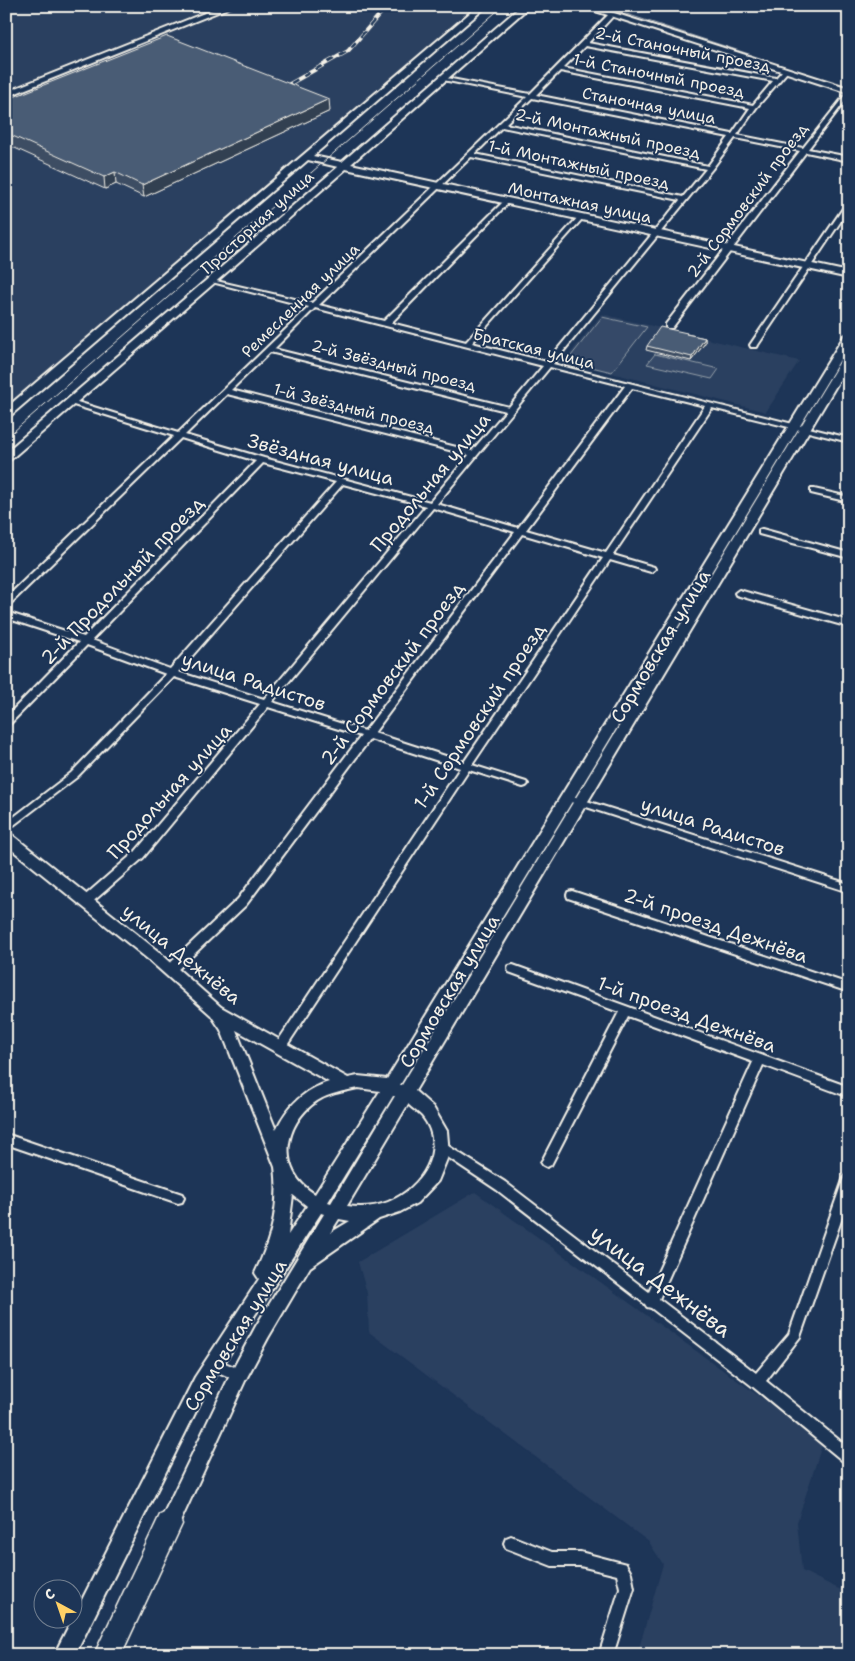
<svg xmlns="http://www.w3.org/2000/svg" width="855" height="1661" viewBox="0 0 855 1661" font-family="'Shantell Sans',sans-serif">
<rect width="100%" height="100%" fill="#1d3557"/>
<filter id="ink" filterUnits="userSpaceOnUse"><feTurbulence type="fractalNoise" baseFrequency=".02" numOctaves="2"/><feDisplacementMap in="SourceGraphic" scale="10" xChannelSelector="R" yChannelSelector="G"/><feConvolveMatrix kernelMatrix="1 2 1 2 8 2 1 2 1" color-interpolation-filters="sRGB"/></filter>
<g filter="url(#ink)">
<g fill="#2a4060">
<polygon points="6,6 219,6 6,91"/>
<polygon points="236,6 476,6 6,407 6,99"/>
<polygon points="602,314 799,361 766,412 564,361"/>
<polygon points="475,1192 823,1442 797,1522 802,1571 849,1594 849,1655 637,1655 663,1564 649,1542 369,1332 367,1293 358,1262"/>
</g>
<g fill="#354a67" stroke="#949ea8">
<polygon points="591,6 602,6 752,55 749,56"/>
<polygon points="602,317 647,327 612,372 567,361"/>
<polygon points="655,354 719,369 712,379 647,364"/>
</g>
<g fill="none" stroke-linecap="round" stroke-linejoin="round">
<g stroke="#f4f1e8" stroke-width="4">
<g id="street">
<path d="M609 14 614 15 588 43 776 78 783 70H787V72L756 108 737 135 803 148 849 90V96L808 149 849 157V161L806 152 672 328H666V324L800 151 735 138 712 169 553 364 849 438V442L712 408 613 555 654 567 655 569 651 572 610 560 472 765 526 782 528 784 526 786 523 787 469 770 284 1050 280 1051 276 1050 274 1047 460 768 370 739 246 905 174 973H166L165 970 166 967 238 899 361 736 268 707 143 858 89 905H81L80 902 81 899 135 852 260 704 174 677 77 777 6 831V823L71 773 166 674 87 645 9 725 6 726V717L79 642 6 618V612L84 637 256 461 181 438 9 605 6 606V598L174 436 67 403 68 401H74L178 433 309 307 212 282V280L312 303 527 97 443 80 441 79V77L530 94ZM585 46 773 81 753 105 563 68ZM560 71 750 108 732 134 536 95ZM532 98 729 137 708 166 505 124ZM502 127 706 169 683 197 475 154ZM471 157 680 200 547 362 472 343 583 218V216H579L466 342 391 323 509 202V200H505L384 321 319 305ZM315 308 543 366 509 407 274 349ZM270 352 506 411 472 451 231 390ZM550 367 625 386 518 528 437 504ZM632 388 705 406 606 553 526 530ZM227 394 469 455 430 502 264 458 185 435ZM263 463 336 482 170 669 92 640ZM343 484 426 506 264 699 178 672ZM433 508 515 532 365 731 272 702ZM522 534 603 558 464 762 374 733Z"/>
<polygon points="849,202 849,209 758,345 757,347 751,347 750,345 846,204"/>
<polygon points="811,489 814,489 849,497 849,502 811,493"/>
<polygon points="762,529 849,553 849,558 759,534 759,530"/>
<polygon points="739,590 849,621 849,627 736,595 735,593"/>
<polygon points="574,797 849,884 849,892 571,802 569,800"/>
<polygon points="572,891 849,984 849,992 568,898 567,895 568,892"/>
<polygon points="513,965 849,1087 849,1097 763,1065 659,1299 756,1373 789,1334 843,1180 845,1176 849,1175 849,1198 800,1337 766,1381 849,1448 849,1463 844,1462 752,1386 651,1308 647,1307 645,1304 497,1190 437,1150 435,1147 437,1144 441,1142 445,1144 505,1182 649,1292 753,1062 628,1016 551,1165 547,1167 543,1165 541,1162 543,1159 619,1012 509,972 508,969 509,966"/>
<polygon points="6,1134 182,1194 184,1198 182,1202 178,1203 6,1144"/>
<polygon points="213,1358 244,1371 245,1375 244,1379 239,1381 208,1368 207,1364 208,1360"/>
<polygon points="511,1536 552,1552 580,1552 626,1564 631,1573 634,1588 613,1655 599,1655 620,1588 617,1575 580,1566 552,1566 506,1548 504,1543 506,1538"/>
</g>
</g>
<g stroke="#f4f1e8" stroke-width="4">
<g id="secondary">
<polygon points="222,6 233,6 6,97 6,92"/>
<polygon points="478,6 487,6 313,156 342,162 521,6 530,6 351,164 849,272 849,278 346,169 10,460 6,461 6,452 338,167 308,160 10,416 6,417 6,408"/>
<polygon points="580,6 592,6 849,88 849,93"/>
<path d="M849 333V345L400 1085H402L844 355 849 352V364L415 1091 433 1107 447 1131 449 1154 438 1181 417 1203 400 1212 379 1219 310 1267 268 1338 245 1381 176 1531 169 1533 162 1531 160 1524 162 1517 233 1369 256 1326 324 1214 321 1213 207 1389 75 1655H54L195 1377 259 1279 255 1273C272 1238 280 1205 275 1167L221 1030 211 1015 149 960 6 845V832L11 834 159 952 221 1007 348 1078 358 1076 387 1079 844 336ZM236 1030 329 1082C304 1090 287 1106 276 1130ZM358 1088 380 1091 315 1194C276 1171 283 1124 317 1101 330 1093 344 1091 358 1088ZM393 1096H395L331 1203 328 1202ZM408 1104C412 1108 418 1112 422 1116 448 1148 422 1189 388 1202 375 1207 361 1208 347 1206ZM293 1195 307 1206 288 1235ZM339 1219 350 1221 330 1233Z"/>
</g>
</g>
<g stroke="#f4f1e8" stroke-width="3">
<polygon id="highway" points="169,1511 178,1515 182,1524 121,1655 94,1655 160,1515"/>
</g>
<use href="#street" fill="#1d3557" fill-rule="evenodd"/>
<use href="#secondary" fill="#1d3557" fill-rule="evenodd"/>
<use href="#highway" fill="#1d3557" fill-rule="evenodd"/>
<polyline stroke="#f4f1e8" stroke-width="1" points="6,438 503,6"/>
<g stroke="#f4f1e8" stroke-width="4">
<polyline id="rail" points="279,90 348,51 387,6"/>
</g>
<use href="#rail" stroke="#1d3557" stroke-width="2.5" stroke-dasharray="7" stroke-linecap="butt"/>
</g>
<g fill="#3e4e64" stroke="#f4f1e8">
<polygon points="6,100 330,111 144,197 116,184 105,189 6,144"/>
<polygon points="687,334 705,338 705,343 691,361 646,350 647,346"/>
</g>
<g fill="#324051" stroke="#f4f1e8">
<polygon points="329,99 330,111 144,197 142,185"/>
<polygon points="115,172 116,184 105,189 104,177"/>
<polygon points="705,338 705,343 691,361 692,357"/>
</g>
<g fill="#485b74" stroke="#f4f1e8">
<polygon points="167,36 329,99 142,185 115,172 104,177 6,133 6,100"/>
<polygon points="660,327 687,333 686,334 705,338 692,357 647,346"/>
</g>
</g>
<g text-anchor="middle" stroke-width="4" stroke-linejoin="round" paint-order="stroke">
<g font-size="16" fill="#f4f1e8" stroke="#1d3557">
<text transform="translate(683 49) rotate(11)" y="6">2-й Станочный проезд</text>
<text transform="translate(659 75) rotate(11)" y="6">1-й Станочный проезд</text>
<text transform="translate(649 105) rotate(11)" y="6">Станочная улица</text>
<text transform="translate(608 133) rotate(12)" y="6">2-й Монтажный проезд</text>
<text transform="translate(579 164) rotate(12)" y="6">1-й Монтажный проезд</text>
<text transform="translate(747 200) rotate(-53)" y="6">2-й Сормовский проезд</text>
<text transform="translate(580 202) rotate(12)" y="6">Монтажная улица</text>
<text transform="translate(257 222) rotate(-42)" y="6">Просторная улица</text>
<text transform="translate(300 300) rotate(-44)" y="6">Ремесленная улица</text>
<text transform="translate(534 348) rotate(14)" y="6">Братская улица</text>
<text transform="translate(394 365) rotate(14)" y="6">2-й Звёздный проезд</text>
<text transform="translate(354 408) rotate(14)" y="6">1-й Звёздный проезд</text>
</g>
<g font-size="19" fill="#f4f1e8" stroke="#1d3557">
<text transform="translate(321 459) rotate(15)" y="7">Звёздная улица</text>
<text transform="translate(430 482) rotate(-50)" y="7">Продольная улица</text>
<text transform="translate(122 580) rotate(-46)" y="7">2-й Продольный проезд</text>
<text transform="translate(660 646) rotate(-59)" y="7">Сормовская улица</text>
<text transform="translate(392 673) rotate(-53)" y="7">2-й Сормовский проезд</text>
<text transform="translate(254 681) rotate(18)" y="7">улица Радистов</text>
<text transform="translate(479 716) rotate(-56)" y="7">1-й Сормовский проезд</text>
<text transform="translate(169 791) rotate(-48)" y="7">Продольная улица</text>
<text transform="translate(713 826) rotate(18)" y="7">улица Радистов</text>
<text transform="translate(716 925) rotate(19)" y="7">2-й проезд Дежнёва</text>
<text transform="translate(182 954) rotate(39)" y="7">улица Дежнёва</text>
<text transform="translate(449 991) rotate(-59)" y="7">Сормовская улица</text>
<text transform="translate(687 1014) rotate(20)" y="7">1-й проезд Дежнёва</text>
<text transform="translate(235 1335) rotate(-58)" y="7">Сормовская улица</text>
</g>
<g font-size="22" fill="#f4f1e8" stroke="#1d3557">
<text transform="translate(661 1281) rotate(37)" y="8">улица Дежнёва</text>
</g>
</g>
<rect width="855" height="1661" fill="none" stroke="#1d3557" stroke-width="25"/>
<rect x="12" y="12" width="830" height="1636" fill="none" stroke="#f4f1e8" stroke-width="2" filter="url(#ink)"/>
<g transform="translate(58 1604) rotate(320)"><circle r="24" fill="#1d3557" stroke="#738091"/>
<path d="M0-4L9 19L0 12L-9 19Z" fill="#ffd166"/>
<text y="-8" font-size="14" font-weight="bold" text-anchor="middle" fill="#f4f1e8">С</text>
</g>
</svg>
